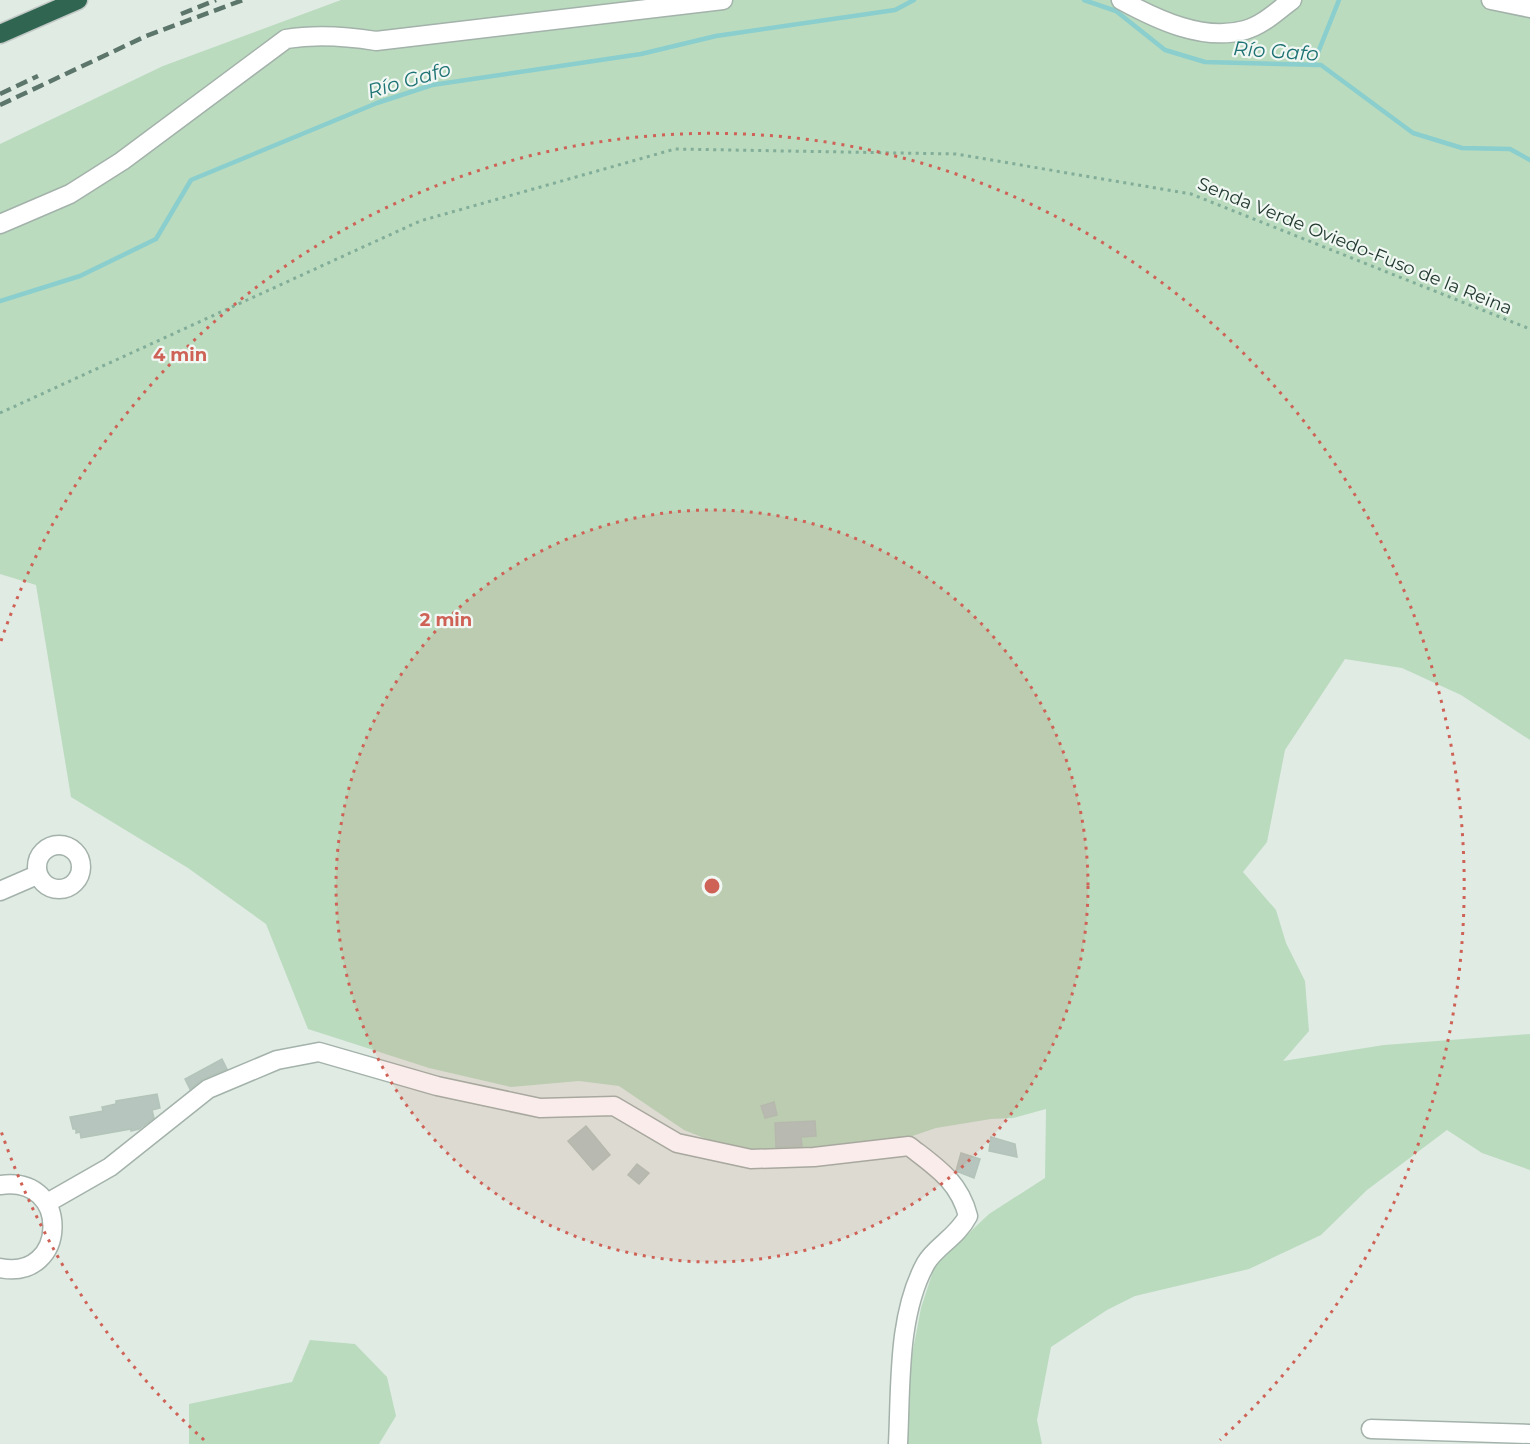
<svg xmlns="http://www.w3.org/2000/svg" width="1530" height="1444" viewBox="0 0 1530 1444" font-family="Montserrat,sans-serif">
<rect width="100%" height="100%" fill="#e0ebe4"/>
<g fill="#badbbe">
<polygon points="341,0 1530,0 1530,740 1461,695 1402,668 1345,659 1285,750 1267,842 1243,872 1276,910 1286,943 1305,981 1309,1031 1283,1061 1384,1045 1530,1034 1530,1170 1482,1153 1447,1130 1367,1190 1321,1235 1249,1269 1135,1296 1107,1310 1051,1347 1037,1420 1042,1444 905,1444 912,1355 921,1308 935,1265 989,1214 1045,1178 1046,1109 1013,1118 991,1119 936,1128 892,1143 812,1155 729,1148 684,1130 619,1086 579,1081 511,1087 429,1068 308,1029 266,924 188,868 71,797 36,585 0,574 0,144 163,66"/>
<polygon points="310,1340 355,1344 387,1377 396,1416 379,1444 189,1444 189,1404 292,1382"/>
</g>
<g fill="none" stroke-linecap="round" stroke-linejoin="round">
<g stroke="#8acece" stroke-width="4.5">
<polyline points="1084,0 1116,11 1165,50 1205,62 1321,65 1413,133 1462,148 1510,149 1530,160"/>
<polyline points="1313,65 1339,0"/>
<polyline points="0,301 80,276 156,239 191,180 377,103 432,85 641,54 716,36 895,10 914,0"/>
</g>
</g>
<g fill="#b6c5bd" stroke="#b3c4ba" stroke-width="1.5">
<polygon points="222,1059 227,1069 203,1079 190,1089 185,1079"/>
<polygon points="157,1094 160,1108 152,1110 154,1118 139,1129 131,1131 131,1129 81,1138 80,1132 76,1133 76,1129 73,1129 70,1117 103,1111 102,1107 116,1104 116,1101"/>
<polygon points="774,1102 777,1115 765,1118 761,1106"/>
<polygon points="815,1121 816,1136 801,1137 802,1146 776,1147 775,1123"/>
<polygon points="586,1126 610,1155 593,1170 568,1141"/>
<polygon points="991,1137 1015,1144 1017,1157 989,1151"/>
<polygon points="961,1153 980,1159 974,1178 956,1171"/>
<polygon points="637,1164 649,1173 639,1184 628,1175"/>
</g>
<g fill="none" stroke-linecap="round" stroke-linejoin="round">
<g stroke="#a3b2aa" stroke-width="21">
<g id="street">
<path d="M1121 0C1156 19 1203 42 1245 30 1263 25 1277 11 1292 0"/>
<polyline points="1491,0 1530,8"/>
<path d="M0 224 70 194 122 161 286 39C317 34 345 36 376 41L723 0"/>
<circle cx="59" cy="867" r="22"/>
<polyline points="0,891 37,875"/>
<path d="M0 1185C72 1174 68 1282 0 1268"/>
<path d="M47 1203 110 1167 208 1089 277 1060 319 1052 437 1086 540 1108 614 1106 677 1143 751 1159 814 1157 909 1146C936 1167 959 1181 968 1216 957 1237 935 1247 926 1263 897 1315 901 1386 898 1444"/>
<polyline points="1371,1429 1530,1434"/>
</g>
</g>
<g stroke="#c1c8c5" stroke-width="21">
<polyline id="highway" points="0,34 78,0"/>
</g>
<polyline stroke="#82ad99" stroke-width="3" stroke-dasharray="3 4.5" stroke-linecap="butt" points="0,413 420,221 675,149 956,154 1191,194 1530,329"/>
<use href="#street" stroke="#fff" stroke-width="18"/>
<use href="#highway" stroke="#2f6551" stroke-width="18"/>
<g stroke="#5c766b" stroke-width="4.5" stroke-dasharray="12 6" stroke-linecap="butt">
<polyline points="181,14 216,0"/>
<polyline points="0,94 38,76"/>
<polyline points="0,105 146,36 243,0"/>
</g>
</g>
<circle cx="712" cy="886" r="376" fill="#cf6256" fill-opacity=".12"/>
<g fill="none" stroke="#cf6256" stroke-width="3" stroke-dasharray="3 6">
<circle cx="712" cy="886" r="376"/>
<path d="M204 1440A752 752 0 0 1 1 1131M1 641A752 752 0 1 1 1220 1440"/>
</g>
<g text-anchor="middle" stroke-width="4.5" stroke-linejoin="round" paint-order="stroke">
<g font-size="18" fill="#223a30" stroke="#f1f7f3">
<text transform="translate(1355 246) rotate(22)" y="6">Senda Verde Oviedo-Fuso de la Reina</text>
</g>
<g font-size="20" font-style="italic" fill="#1e7374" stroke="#f1f7f3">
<text transform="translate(1276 51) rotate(4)" y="7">Río Gafo</text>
<text transform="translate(409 80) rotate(-16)" y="7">Río Gafo</text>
</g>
</g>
<circle cx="712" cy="886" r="9" fill="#cf6256" stroke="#f1f7f3" stroke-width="3"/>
<g font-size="18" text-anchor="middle" font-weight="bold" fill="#cf6256" stroke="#f1f7f3" stroke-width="4.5" stroke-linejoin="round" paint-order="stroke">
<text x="180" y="361">4 min</text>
<text x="446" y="626">2 min</text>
</g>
</svg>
